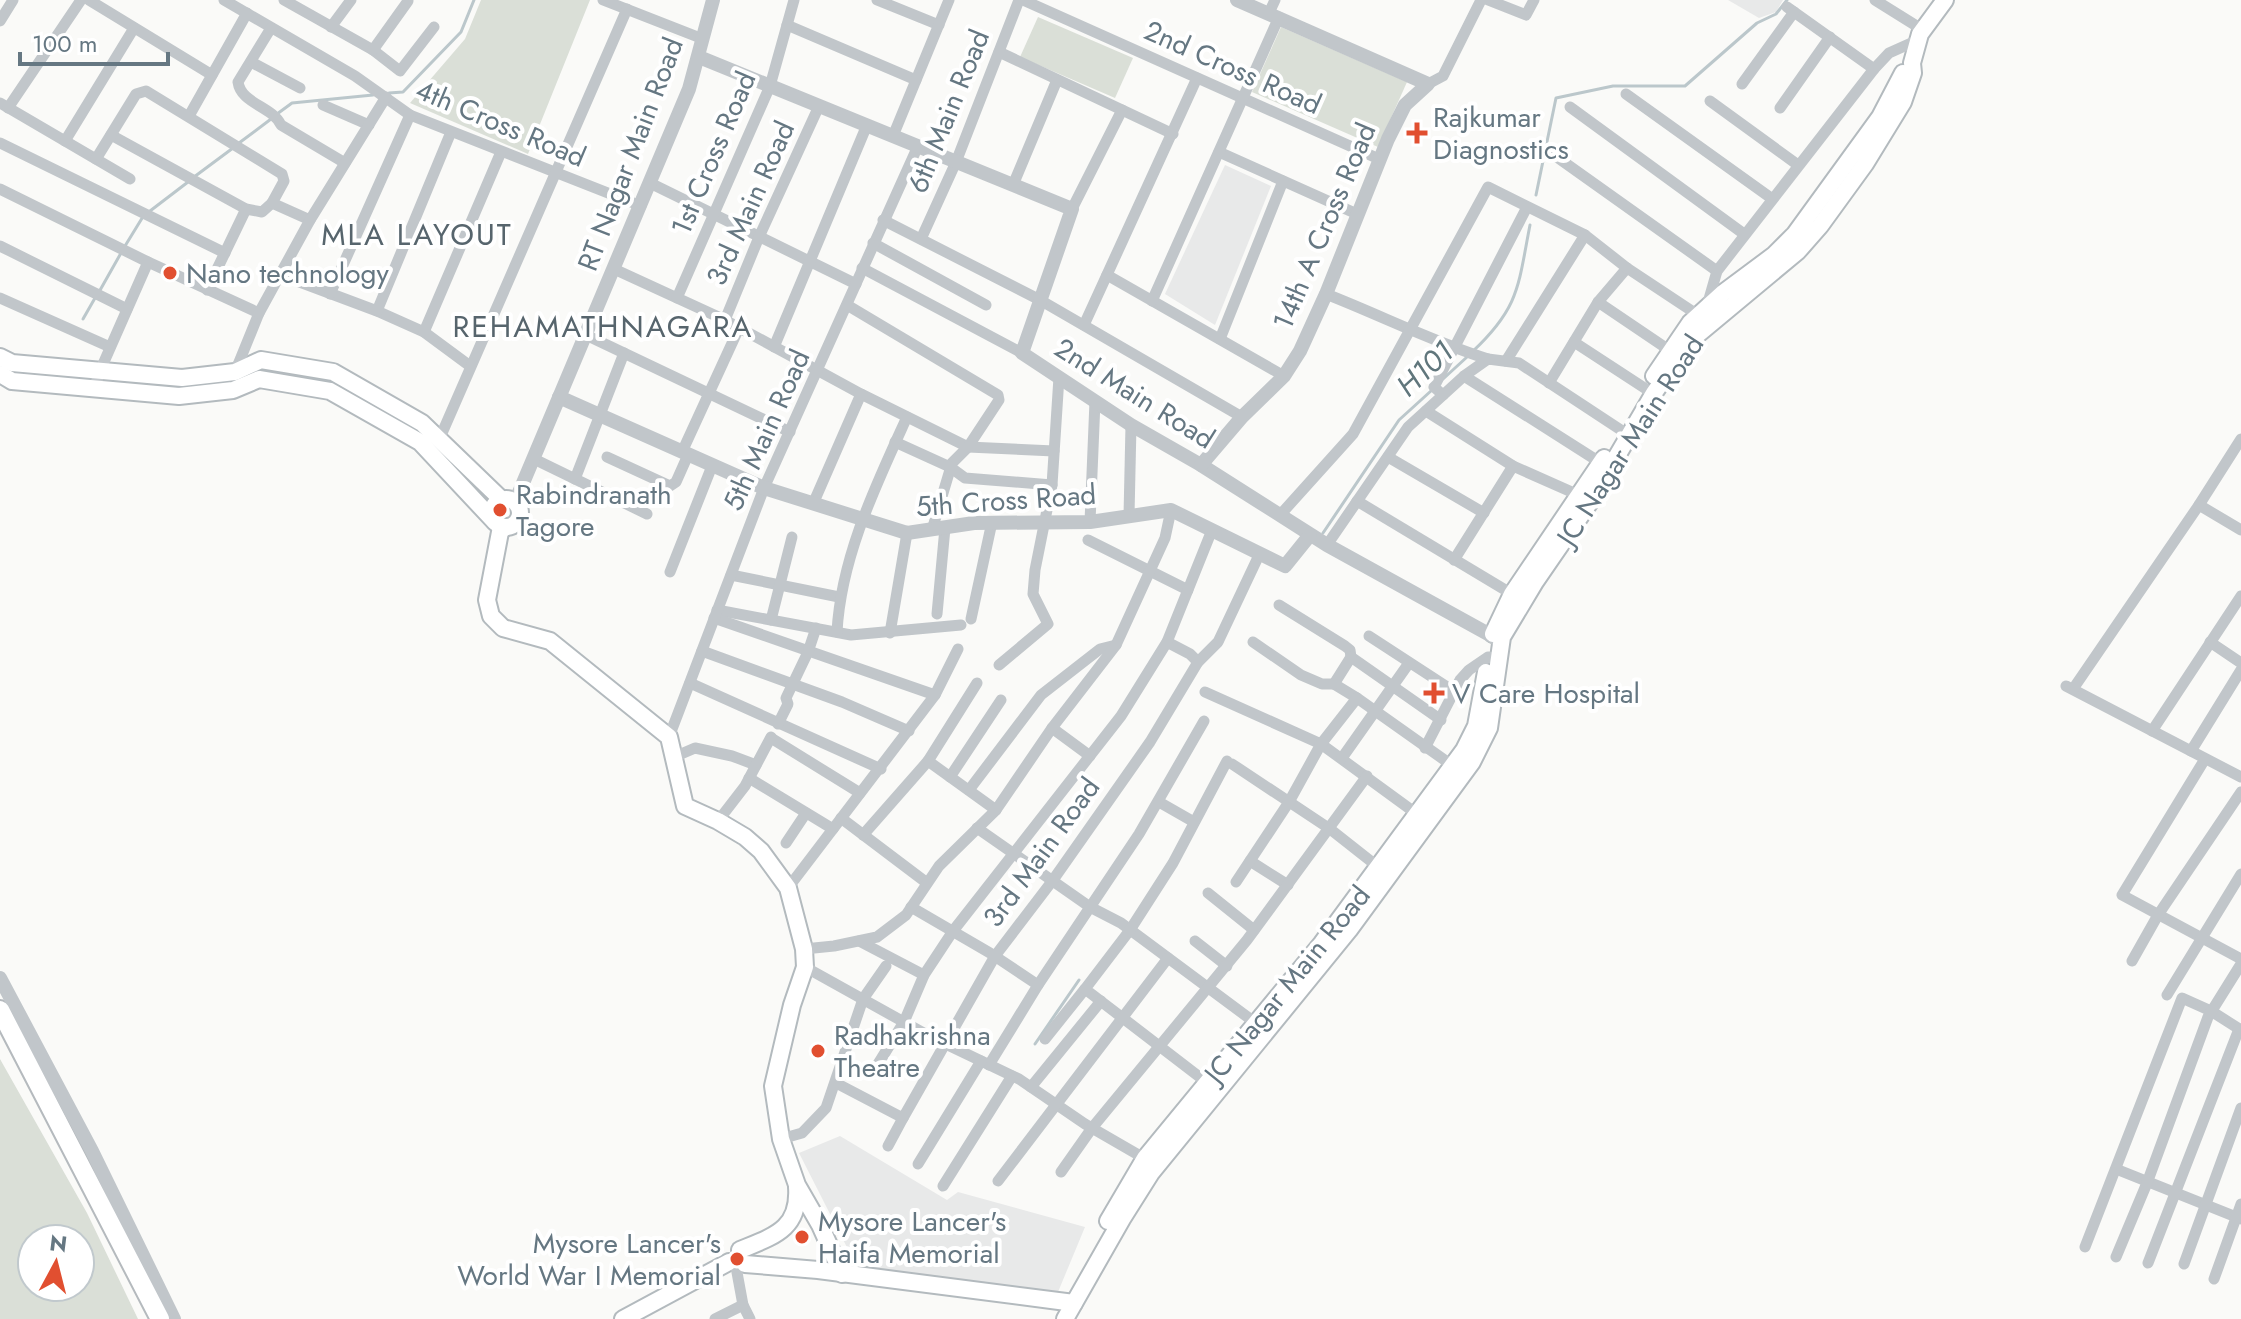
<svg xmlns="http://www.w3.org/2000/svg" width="2241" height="1319" viewBox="0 0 2241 1319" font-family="Jost,sans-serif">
<rect width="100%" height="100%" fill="#fafaf8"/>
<g fill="#e8e9e9">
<polygon points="1728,0 1783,0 1776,12 1759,18"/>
<polygon points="1225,165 1271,186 1215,325 1165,294"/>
<polygon points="840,1136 947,1200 958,1192 1085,1227 1058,1292 857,1267 799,1153"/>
</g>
<g fill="#dadfd7" fill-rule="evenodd">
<polygon points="481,0 590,0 528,154 410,103 465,39"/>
<polygon points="1038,17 1133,58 1115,98 1020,57"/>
<polygon points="1281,27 1407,82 1378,147 1252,92"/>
<path d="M0 1059 87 1213 138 1319H0ZM32 1239H80V1287H32Z"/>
</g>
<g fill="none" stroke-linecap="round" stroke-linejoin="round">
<g stroke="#bbc7cb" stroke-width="3">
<polyline points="389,93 403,92 461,32 474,0"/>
<polyline points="277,114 292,103 373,95"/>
<polyline points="239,143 271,119"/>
<polyline points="194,177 233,148"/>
<polyline points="1536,195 1556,98 1613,86 1685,86 1757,23 1776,14 1787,0"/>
<polyline points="150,211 188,182"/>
<polyline points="125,246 144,215"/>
<polyline points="99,292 121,253"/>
<polyline points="83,319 95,298"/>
<path d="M1472 352C1520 307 1518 286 1530 225"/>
<polyline points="1443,379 1467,357"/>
<polyline points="1323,533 1399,420 1432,390"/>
<polyline points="1035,1044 1079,980"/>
</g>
<g stroke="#b3babe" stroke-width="20">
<g id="secondary">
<polyline points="0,357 12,363 182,378 235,372 261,360 333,372 422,423 502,500"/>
<polyline points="0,374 12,381 179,396 233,390 259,379 330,391 420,442 495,522"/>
<polyline points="1654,376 1690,323 1723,293 1774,255 1795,234 1880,117 1903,73"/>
<circle cx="506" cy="513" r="14"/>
<polyline points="505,527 500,532 487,600 491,616 503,628 550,641 669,737 685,806 718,821 745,837 761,851 788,888 804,949 805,967 792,1005 773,1086 781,1139 797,1185 820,1225 842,1274"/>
<polyline points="1493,634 1512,594 1604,458"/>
<polyline points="1108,1221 1145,1158 1322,943 1464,750 1476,726 1486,672"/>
<path d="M740 1250C774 1236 800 1229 797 1187"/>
<polyline points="745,1264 818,1270 1074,1303"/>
<polyline points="623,1319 729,1262"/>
<polyline points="1065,1319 1122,1219 1151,1173 1349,930 1472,762 1489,728 1502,637 1535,582 1590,502 1654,393 1691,340 1798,251 1820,226 1865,164 1903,102 1913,73 1912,63 1920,34 1945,0"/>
</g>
</g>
<g stroke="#b5babe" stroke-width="22">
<polyline id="primary" points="0,1010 160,1319"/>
</g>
<g stroke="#c1c6ca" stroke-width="11">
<polyline points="89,0 212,75"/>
<polyline points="224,0 355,76 410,115 641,206"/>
<polyline points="284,0 373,50 400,71 434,27"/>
<polyline points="603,0 703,39"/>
<polyline points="877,0 939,25"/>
<polyline points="1023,0 1379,159"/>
<polyline points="1488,0 1526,15 1534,0"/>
<polyline points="1875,0 1923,30"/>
<polyline points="1787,7 1874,69"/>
<polyline points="1269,13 1275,0"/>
<polyline points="0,21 13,0"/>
<polyline points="787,25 916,80"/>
<polyline points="331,27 351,0"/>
<path d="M271 28 238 82C241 104 272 106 281 125L345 163"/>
<polyline points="373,50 408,1"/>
<polyline points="999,52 1173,134"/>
<polyline points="251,62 300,88"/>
<polyline points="1428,84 1443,76 1481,0"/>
<polyline points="1742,84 1794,12"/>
<polyline points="1626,94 1771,198"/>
<polyline points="1710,101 1798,165"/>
<polyline points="0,103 130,179"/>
<polyline points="323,105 369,125"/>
<polyline points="1570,107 1744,234"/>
<polyline points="8,108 81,0"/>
<polyline points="1780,108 1830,37"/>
<polyline points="189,116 247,13"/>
<polyline points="111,135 246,209 262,212 272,203"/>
<polyline points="893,136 949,0"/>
<polyline points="65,141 134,28"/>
<polyline points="0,143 225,253"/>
<polyline points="1219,152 1357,214"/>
<polyline points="1554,155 1717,271"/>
<polyline points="96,159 136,94 146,91 282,174 284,181 272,203 310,220"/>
<polyline points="650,183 856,284"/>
<polyline points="1013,185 1057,80"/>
<polyline points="0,189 148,262 259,313 235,372"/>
<polyline points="1072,209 1122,110"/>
<polyline points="883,220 1040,300 1242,417"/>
<polyline points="921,239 956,162 1019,0"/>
<polyline points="873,243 986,305"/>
<polyline points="0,246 127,309"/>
<polyline points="862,268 1022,353"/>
<polyline points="614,269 725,320 861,394 968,447 1054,451"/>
<polyline points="281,275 377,311 424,332 470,366"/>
<polyline points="1107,275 1284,376"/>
<polyline points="207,290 246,209"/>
<polyline points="330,294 410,115"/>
<path d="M1326 294C1380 315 1433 342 1488 359"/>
<polyline points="0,298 110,347"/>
<polyline points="677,298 770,86 794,0"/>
<polyline points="1152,301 1279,17"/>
<polyline points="1598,302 1669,350"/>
<polyline points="847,305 998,395 999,400 968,447 952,463 932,530"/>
<polyline points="1707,306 1717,271 1874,69 1889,53 1918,40"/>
<polyline points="377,311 451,132"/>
<polyline points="259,313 310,220 386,97"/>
<polyline points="725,320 759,237 819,106"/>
<polyline points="1084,325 1197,78"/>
<polyline points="424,332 501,152"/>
<polyline points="586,335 790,432"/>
<polyline points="1220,339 1283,181"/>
<polyline points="1574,342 1646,389"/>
<polyline points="774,347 867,125"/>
<polyline points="1506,361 1585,235"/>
<polyline points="1464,376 1601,463"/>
<polyline points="1549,383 1598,302 1627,268"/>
<polyline points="94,389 100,371 148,262"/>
<polyline points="1443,395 1434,387 1527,207"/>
<polyline points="1426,411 1513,466 1583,497"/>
<polyline points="439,440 627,9"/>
<polyline points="895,442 950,467 965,478 1052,485 1059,377"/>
<polyline points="682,452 739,328"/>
<polyline points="607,457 670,486 676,482 688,455"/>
<polyline points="1388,457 1484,513"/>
<polyline points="534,459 647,514"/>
<polyline points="575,479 624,353"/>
<polyline points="1357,501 1512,594"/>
<polyline points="813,504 861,394"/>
<polyline points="2199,505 2241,439"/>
<polyline points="1281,514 1353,434 1488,187 1585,235 1627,268 1704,319"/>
<polyline points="1129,516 1131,425"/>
<polyline points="1090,522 1095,401"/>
<polyline points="1088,540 1188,590"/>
<polyline points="1327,545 1408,427 1464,376 1488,359 1519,363 1630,436"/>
<polyline points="1454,560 1513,466"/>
<polyline points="670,572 712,466"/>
<polyline points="731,575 839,597"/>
<polyline points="1279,605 1345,646 1350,650 1351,657 1441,720"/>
<polyline points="717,610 851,635 961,625"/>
<polyline points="937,614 945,528"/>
<polyline points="714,618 935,695"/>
<polyline points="971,619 992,522"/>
<polyline points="771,620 792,537"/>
<path d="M837 632C841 557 876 485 907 417"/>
<polyline points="890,633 907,533"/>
<polyline points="1369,636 1455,692"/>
<polyline points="1167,642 1190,654 1198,662"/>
<polyline points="1253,642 1301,675 1322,684 1334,684 1357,698 1453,766"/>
<polyline points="2210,642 2241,663"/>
<polyline points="702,651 842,702 909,731"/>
<polyline points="999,665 1048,624 1033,594 1035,570 1052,485"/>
<polyline points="690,683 881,769"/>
<polyline points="1334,684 1351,657"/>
<polyline points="2066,686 2241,777"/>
<polyline points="2073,689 2199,505 2241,530"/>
<polyline points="1205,692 1321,744 1421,817"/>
<polyline points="778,724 788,704 786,698 808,652 816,628"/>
<polyline points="1052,728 1090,756"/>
<polyline points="2152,731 2241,596"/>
<polyline points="669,737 764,488 918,146"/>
<polyline points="771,738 860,793"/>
<polyline points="1425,748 1460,680 1469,670 1488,657 1498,659"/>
<polyline points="2191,751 2241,670"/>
<polyline points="674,757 695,748 732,756 756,765"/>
<polyline points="1342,758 1409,663"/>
<polyline points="2205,759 2122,895 2241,959"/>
<polyline points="928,761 977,683"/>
<polyline points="1232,764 1330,829 1382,870"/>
<polyline points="950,777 1001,700"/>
<polyline points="749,778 833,829"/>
<polyline points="969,790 1041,695 1100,649 1116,645"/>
<polyline points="1159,802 1194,822"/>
<polyline points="841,818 927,883"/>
<polyline points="718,821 745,786 771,737"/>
<polyline points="977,828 1090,907 1121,923 1261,1027"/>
<polyline points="863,835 928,761 996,810"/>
<polyline points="786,843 806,813"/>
<polyline points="1250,861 1288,885"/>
<polyline points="1236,882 1289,802 1321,744 1357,698"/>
<polyline points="788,888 935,695 958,649"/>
<polyline points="1208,893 1254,930"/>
<polyline points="911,907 990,953 1038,985 989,1065"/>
<polyline points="859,941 924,975"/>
<polyline points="1195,941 1227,966"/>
<polyline points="804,949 834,946 877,937 906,915 939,866 996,810 1052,728 1116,645 1165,538 1171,510"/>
<polyline points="2132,961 2158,915 2241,792"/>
<polyline points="805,967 929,1036 1019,1079 1085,1124 1149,1161"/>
<polyline points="1038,985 1139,834 1204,721"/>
<polyline points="2167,995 2241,874"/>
<polyline points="1045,1039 1085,989"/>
<polyline points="878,1064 904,1022 924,975 953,931 1121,716 1167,642 1212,530"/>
<polyline points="836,1083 903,1118 995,956 1053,880 1150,742 1198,662 1218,642 1260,553"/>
<polyline points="1210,1085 1085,989 1130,930 1173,863 1227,761"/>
<polyline points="1031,1087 1101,1001"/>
<polyline points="781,1139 802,1133 826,1108 863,999 886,966"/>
<polyline points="888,1146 903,1118"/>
<polyline points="918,1164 981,1061"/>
<polyline points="2116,1169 2241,1219"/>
<polyline points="1061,1172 1092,1128 1247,940 1367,776"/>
<polyline points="998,1181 1168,958"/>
<polyline points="943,1186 1012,1076"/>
<polyline points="2085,1247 2182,998 2211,1011 2241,1030"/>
<polyline points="2116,1257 2147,1183 2208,1017 2241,964"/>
<polyline points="2148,1263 2239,1029"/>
<polyline points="2184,1264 2241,1108"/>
<polyline points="736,1267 743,1305 750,1319"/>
<polyline points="2214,1279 2241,1204"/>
<polyline points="715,1319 743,1305"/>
</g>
<g stroke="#c1c6ca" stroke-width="14">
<polyline points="699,57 1072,209 1022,353 1131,425 1201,465 1327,545 1501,641"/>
<polyline points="559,397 764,488 907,533 974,523 1090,522 1171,510 1285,566 1310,535"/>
<polyline points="1201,465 1242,417 1284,376 1300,351 1326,294 1388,139 1405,105 1428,84 1237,0"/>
<polyline points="515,502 689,89 713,0"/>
<polyline points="0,978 92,1151 174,1319"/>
</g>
<use href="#secondary" stroke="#fff" stroke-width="16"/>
<use href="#primary" stroke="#fff" stroke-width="18"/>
</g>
<g fill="#e14f30" stroke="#fff" stroke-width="3">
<path d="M1413 121h8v8h8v8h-8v8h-8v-8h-8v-8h8z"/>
<circle cx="170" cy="273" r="8"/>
<circle cx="500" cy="510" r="8"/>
<path d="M1430 681h8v8h8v8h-8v8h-8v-8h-8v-8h8z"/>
<circle cx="818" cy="1051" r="8"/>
<circle cx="802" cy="1237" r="8"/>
<circle cx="737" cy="1259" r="8"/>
</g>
<g text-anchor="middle" stroke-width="8" stroke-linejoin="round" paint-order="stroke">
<g font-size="28" fill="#657782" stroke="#fff">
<text transform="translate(1233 67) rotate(24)" y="10">2nd Cross Road</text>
<text transform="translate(948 111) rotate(-68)" y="10">6th Main Road</text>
<text transform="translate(501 123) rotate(23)" y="10">4th Cross Road</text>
<text transform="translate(713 153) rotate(-67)" y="10">1st Cross Road</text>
<text transform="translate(630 154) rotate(-69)" y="10">RT Nagar Main Road</text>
<text transform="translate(750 203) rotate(-66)" y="10">3rd Main Road</text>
<text transform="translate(1324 226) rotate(-67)" y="10">14th A Cross Road</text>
<text transform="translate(1135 393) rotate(32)" y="10">2nd Main Road</text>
<text transform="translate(766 430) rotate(-66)" y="10">5th Main Road</text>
<text transform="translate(1630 440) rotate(-57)" y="10">JC Nagar Main Road</text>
<text transform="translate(1006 500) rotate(-4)" y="10">5th Cross Road</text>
<text transform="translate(1041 852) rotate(-54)" y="10">3rd Main Road</text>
<text transform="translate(1287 984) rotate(-51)" y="10">JC Nagar Main Road</text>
</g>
<g font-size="28" fill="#657782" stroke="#fff" text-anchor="start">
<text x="1433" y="127">Rajkumar<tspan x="1433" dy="32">Diagnostics</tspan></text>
<text x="186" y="283">Nano technology</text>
<text x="516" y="504">Rabindranath<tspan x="516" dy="32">Tagore</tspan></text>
<text x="1452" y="703">V Care Hospital</text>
<text x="834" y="1045">Radhakrishna<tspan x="834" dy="32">Theatre</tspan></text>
<text x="818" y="1231">Mysore Lancer's<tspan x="818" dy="32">Haifa Memorial</tspan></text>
<text x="721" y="1253" text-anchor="end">Mysore Lancer's<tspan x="721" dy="32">World War I Memorial</tspan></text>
</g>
<g font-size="30" letter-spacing="2" fill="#57656d" stroke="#fff">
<text x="417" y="245">MLA LAYOUT</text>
<text x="603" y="337">REHAMATHNAGARA</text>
</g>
<g font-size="30" font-style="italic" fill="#60767c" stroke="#fff">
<text transform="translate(1425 369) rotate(-43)" y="10">H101</text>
</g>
</g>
<g transform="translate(56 1263) rotate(7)"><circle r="38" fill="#ffffff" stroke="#c1c9cd" stroke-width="2"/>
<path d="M0-6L14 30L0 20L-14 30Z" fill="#e14f30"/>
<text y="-12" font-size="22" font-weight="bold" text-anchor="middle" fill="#657782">N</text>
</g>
<path d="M20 52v12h148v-12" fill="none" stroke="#657782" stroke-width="4"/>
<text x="32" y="52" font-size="24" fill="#657782" stroke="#ffffff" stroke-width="6" paint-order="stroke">100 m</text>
</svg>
